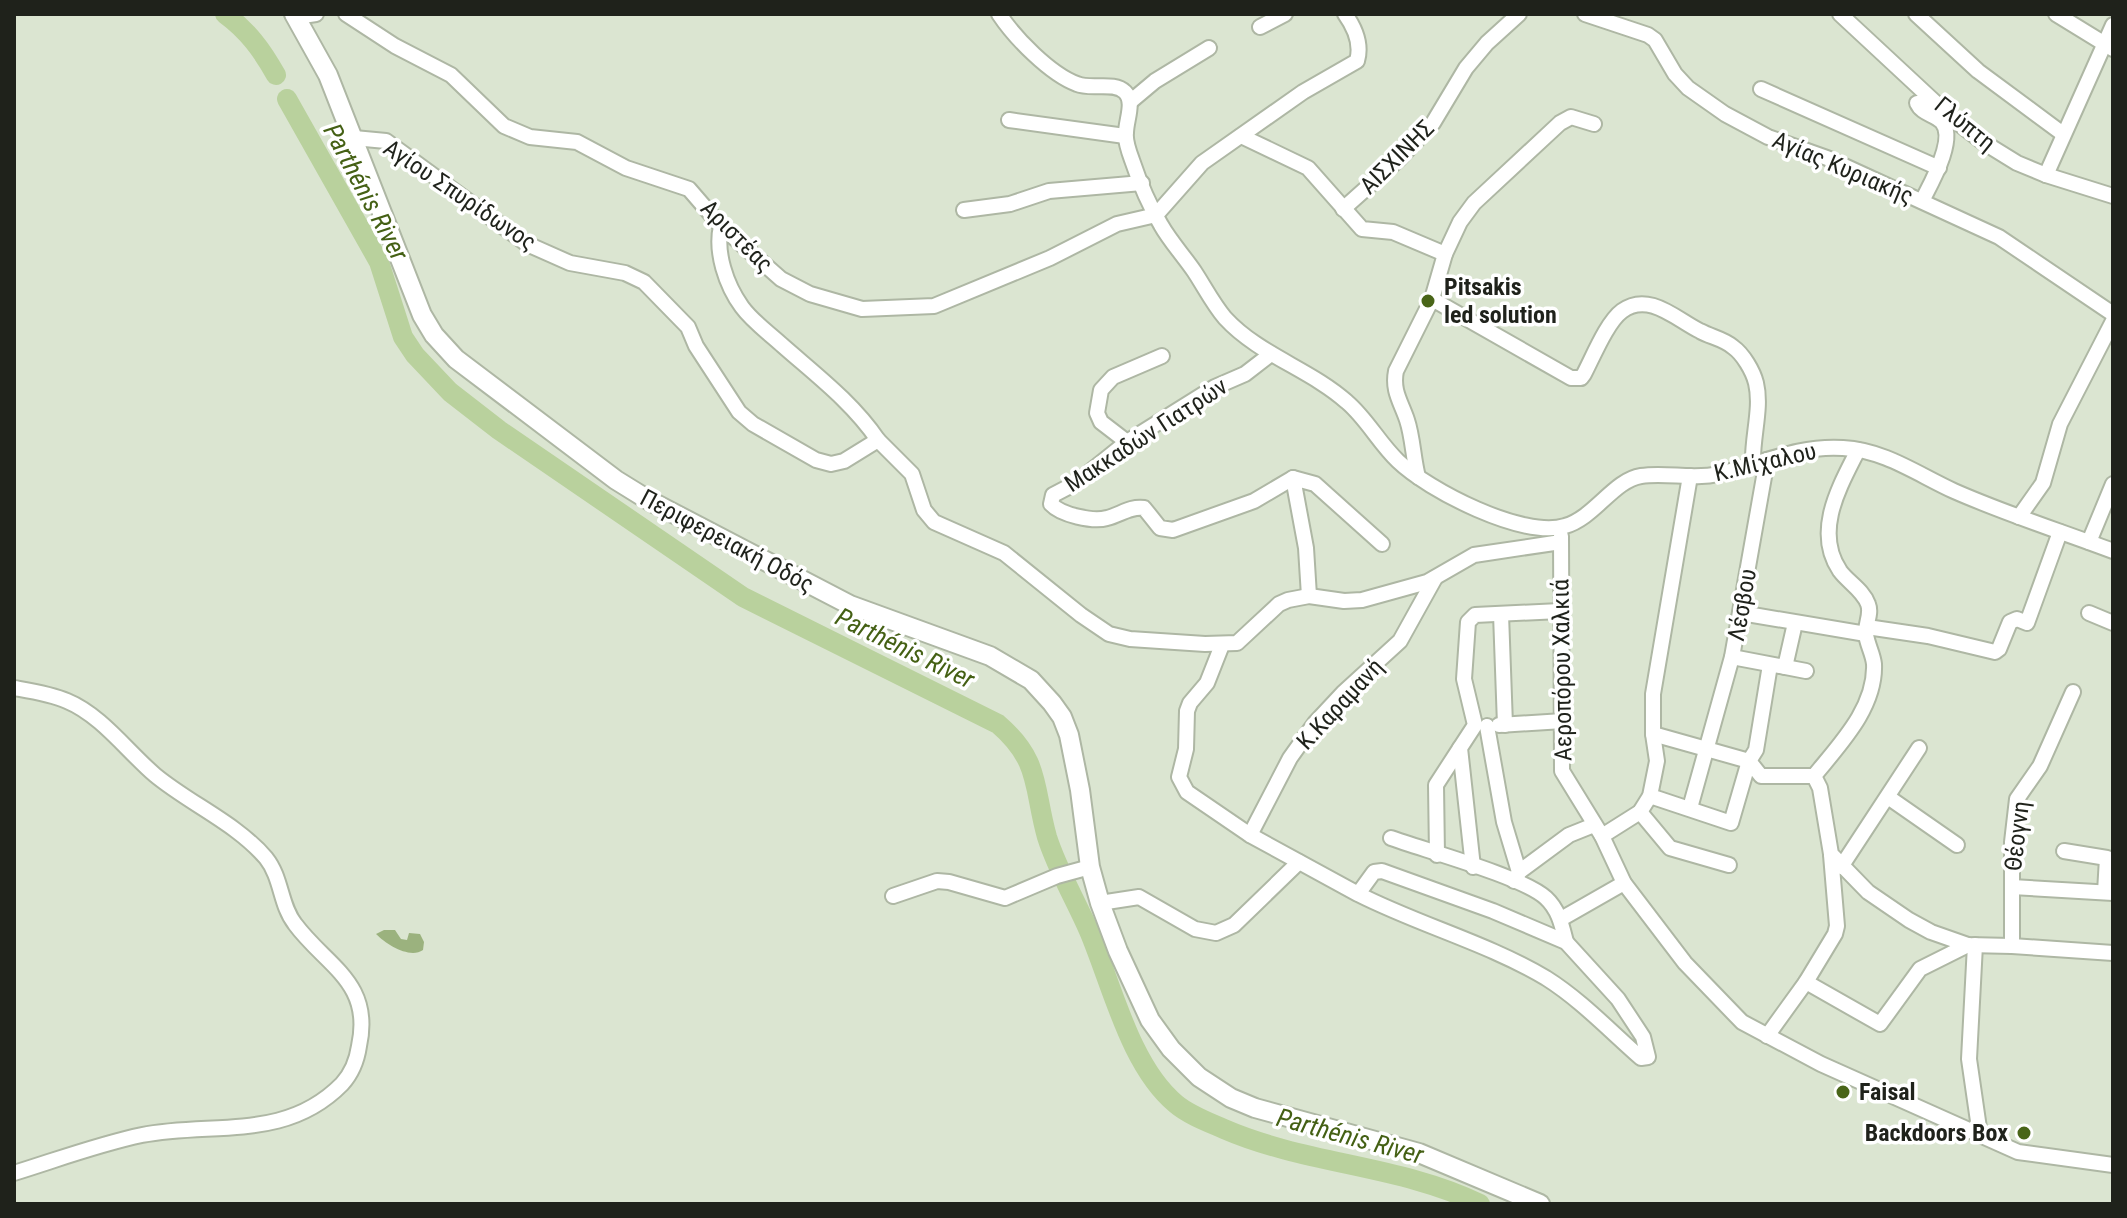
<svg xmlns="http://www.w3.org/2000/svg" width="2127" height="1218" viewBox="0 0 2127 1218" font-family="'Roboto Condensed',sans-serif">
<rect width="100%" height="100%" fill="#dbe5d1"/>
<path fill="#9bb27e" d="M384 930H395L401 939 407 940 409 933 420 934 424 942 423 950C410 959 387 945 376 934Z"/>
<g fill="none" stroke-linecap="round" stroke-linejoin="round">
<g stroke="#b9d19d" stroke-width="20">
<path d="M225 14C248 31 262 50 276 75"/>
<path d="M287 99 379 262 403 337 415 355 450 392 499 430 743 597 998 724C1041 761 1033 787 1047 837 1057 869 1076 901 1089 931 1112 985 1130 1066 1176 1104 1189 1115 1208 1122 1224 1129 1307 1165 1401 1165 1480 1204"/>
</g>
<g stroke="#aeb7a4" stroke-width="18">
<g id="minor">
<polyline points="346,14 395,46 451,75 504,126 530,137 577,142 626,168 689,189 721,226 781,279 810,294 862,309 934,306 1050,258 1117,224 1156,215"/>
<path d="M999 14C1015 38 1050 74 1077 84 1091 90 1114 81 1125 92 1135 102 1126 120 1126 133 1125 141 1129 152 1132 160 1139 181 1149 205 1161 225 1170 241 1183 255 1194 271 1204 286 1213 304 1225 318 1259 355 1310 369 1347 402 1367 419 1379 443 1398 461 1428 490 1523 539 1565 526 1594 518 1614 480 1641 476 1666 472 1693 480 1719 474 1761 464 1798 445 1843 448 1884 450 1917 474 1954 491 2006 514 2060 531 2113 551"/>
<polyline points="1585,14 1648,35 1655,40 1675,74 1688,88 1725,114 1768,137 1827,158 1999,237 2113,314"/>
<polyline points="1840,14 1953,119 1983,142 2017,163 2046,175 2113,196"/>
<polyline points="1916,14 1978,71 2063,134"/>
<polyline points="2056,14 2113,49"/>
<polyline points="296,17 316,14"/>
<polyline points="1260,27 1285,14"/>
<polyline points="1761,89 1939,168"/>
<polyline points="1130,102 1155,81 1209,48"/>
<polyline points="1009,120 1125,136"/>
<polyline points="1241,136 1308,168 1362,229 1393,232 1445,254"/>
<polyline points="354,138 386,141 527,244 570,263 625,273 644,282 688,327 696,346 739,412 753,424 816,460 831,464 844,461 878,440 912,474 924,510 934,522 1004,553 1081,615 1109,634 1130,639 1205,644 1237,643 1279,604 1288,600 1309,596 1344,601 1362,600 1427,582 1474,555 1561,542"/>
<polyline points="2046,175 2113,25"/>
<path d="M1922 201C1930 185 1957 139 1942 122 1934 114 1922 114 1917 103L1922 102 1938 111"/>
<polyline points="1343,209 1399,159 1433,123 1466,68 1487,43 1519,14"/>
<polyline points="964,210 1010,204 1049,191 1142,183"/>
<path d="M1156 215 1202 163 1303 92 1357 61C1362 44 1355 28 1345 14"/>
<path d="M721 226C715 252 726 285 742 307 753 322 769 333 782 345 816 375 852 402 878 440"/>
<path d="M1432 299 1571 378H1581L1584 374C1593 357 1607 322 1622 311 1649 291 1677 320 1700 331 1711 337 1724 339 1733 347 1743 354 1753 371 1756 383 1762 408 1752 437 1753 463"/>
<path d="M1271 354 1245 374 1215 387 1127 442 1076 483 1053 495 1051 504C1061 515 1093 522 1107 518 1120 515 1130 506 1144 508L1160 528 1173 530 1254 501 1293 478"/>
<polyline points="1127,442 1101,422 1097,413 1101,390 1113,377 1162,356"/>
<path d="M1858 450C1840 486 1813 531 1840 571 1848 582 1863 590 1868 604 1872 614 1865 624 1866 634 1867 644 1873 654 1874 664 1876 708 1839 745 1814 776L1820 788 1831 854 1868 892 1909 920 1931 932 1968 945 2012 946 2113 953"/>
<path d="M1418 477C1413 458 1413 438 1407 420 1401 402 1392 391 1396 371L1432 299 1445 254 1460 222 1474 203 1560 123 1571 117 1594 124"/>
<polyline points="2019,517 2043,483 2060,424 2113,321"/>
<polyline points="1561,536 1562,771 1602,836 1624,883 1685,963 1742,1022 1821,1064 2018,1152 2113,1165"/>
<polyline points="2089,542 2113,484"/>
<polyline points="1309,596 1306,548 1293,478 1315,484 1382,544"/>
<polyline points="1741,613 1866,634"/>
<polyline points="2089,613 2113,623"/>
<polyline points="1501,614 1505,725"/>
<polyline points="1867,627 1928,636 1995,652 1999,649 2010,622 2017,619 2027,623 2060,532"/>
<path d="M1222 645 1207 683 1190 703 1187 711 1186 749 1179 777 1187 792 1250 835 1358 894 1374 872 1382 871 1493 911 1566 942 1618 999 1643 1037 1648 1057 1641 1058C1610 1031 1581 1000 1546 978 1487 943 1419 925 1358 894"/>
<polyline points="1732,657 1806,671"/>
<polyline points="1785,667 1795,623"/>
<path d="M14 688C31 691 51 694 67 701 101 715 127 751 155 775 190 804 236 823 266 858 282 878 280 905 295 924 326 966 373 982 359 1046 357 1060 352 1073 342 1084 285 1142 213 1121 142 1135 99 1144 56 1160 14 1173"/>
<polyline points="1499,725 1563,721"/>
<polyline points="1487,726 1504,822 1519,872 1514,881"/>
<polyline points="1653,734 1749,761"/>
<polyline points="1749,761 1761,776 1814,776"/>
<polyline points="1650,796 1731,823 1749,761 1756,750 1770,665"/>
<polyline points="1888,797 1957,845"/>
<polyline points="1690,808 1732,657 1767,460"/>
<polyline points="1640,812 1670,848 1729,865"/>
<polyline points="1250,835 1290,758 1315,723 1343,693 1400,641 1435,578"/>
<polyline points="1602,836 1640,812 1650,796 1657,761 1653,734 1653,694 1690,476"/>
<path d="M1391 838C1424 850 1524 877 1546 898 1559 910 1562 926 1566 942"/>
<polyline points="2064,851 2107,858 2105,892"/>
<polyline points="1437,855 1436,785 1460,748"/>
<polyline points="1473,867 1460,748 1475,725 1464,679 1468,622 1475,615 1560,611"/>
<polyline points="1841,867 1919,748"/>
<polyline points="1519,872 1569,835 1594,825"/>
<polyline points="2012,887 2113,893"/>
<polyline points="893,896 937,881 949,882 1005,898 1057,876 1090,867"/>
<polyline points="1100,903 1139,897 1195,929 1216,933 1234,925 1299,862"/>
<polyline points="1561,919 1624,883"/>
<polyline points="1975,945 1969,1059 1980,1135"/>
<polyline points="2012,946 2012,842 2017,799 2040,766 2073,692"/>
<polyline points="1806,982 1880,1024 1920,969 1968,945"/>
<polyline points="1767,1036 1806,982 1835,934 1837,926 1831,855"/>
</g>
</g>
<g stroke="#aeb7a4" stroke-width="22">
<polyline id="major" points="294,14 328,75 422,315 434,335 456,359 616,480 650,501 850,605 990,656 1031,680 1052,703 1062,717 1069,735 1080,790 1090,867 1100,903 1118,951 1150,1020 1171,1049 1199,1077 1231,1098 1255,1108 1419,1153 1540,1204"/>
</g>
<use href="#minor" stroke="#fff" stroke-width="14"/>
<use href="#major" stroke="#fff" stroke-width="18"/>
</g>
<g fill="#496518" stroke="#fff" stroke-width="3">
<circle cx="1428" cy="301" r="8"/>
<circle cx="1843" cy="1092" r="8"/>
<circle cx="2024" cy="1133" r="8"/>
</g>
<g text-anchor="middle" stroke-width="7" stroke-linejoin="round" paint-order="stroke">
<g font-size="24" fill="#1f221b" stroke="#fff">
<text transform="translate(1965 124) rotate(39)" y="8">Γλύπτη</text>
<text transform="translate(1397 157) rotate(-45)" y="8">ΑΙΣΧΙΝΗΣ</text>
<text transform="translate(1843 168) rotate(23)" y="8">Αγίας Κυριακής</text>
<text transform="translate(460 195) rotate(34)" y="8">Αγίου Σπυρίδωνος</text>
<text transform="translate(737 236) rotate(45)" y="8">Αριστέας</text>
<text transform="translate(1146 435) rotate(-33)" y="8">Μακκαδών Γιατρών</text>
<text transform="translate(1765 462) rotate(-13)" y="8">Κ.Μίχαλου</text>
<text transform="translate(727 541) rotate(28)" y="8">Περιφερειακή Οδός</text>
<text transform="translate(1742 605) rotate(-80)" y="8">Λέσβου</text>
<text transform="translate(1562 670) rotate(-91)" y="8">Αεροπόρου Χαλκιά</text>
<text transform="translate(1340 704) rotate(-47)" y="8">Κ.Καραμανή</text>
<text transform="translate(2017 836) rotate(-83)" y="8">Θέογνη</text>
</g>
<g font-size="24" font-weight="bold" fill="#1f221b" stroke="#fff" text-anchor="start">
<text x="1444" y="295">Pitsakis<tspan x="1444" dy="28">led solution</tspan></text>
<text x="1859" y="1100">Faisal</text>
<text x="2008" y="1141" text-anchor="end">Backdoors Box</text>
</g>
<g font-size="26" font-style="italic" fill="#446014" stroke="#fff">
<text transform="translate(366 192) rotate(62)" y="9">Parthénis River</text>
<text transform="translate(905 648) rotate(26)" y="9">Parthénis River</text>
<text transform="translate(1350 1136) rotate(15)" y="9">Parthénis River</text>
</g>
</g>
<rect width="2127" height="1218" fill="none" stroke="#1f221b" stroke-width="32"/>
</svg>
